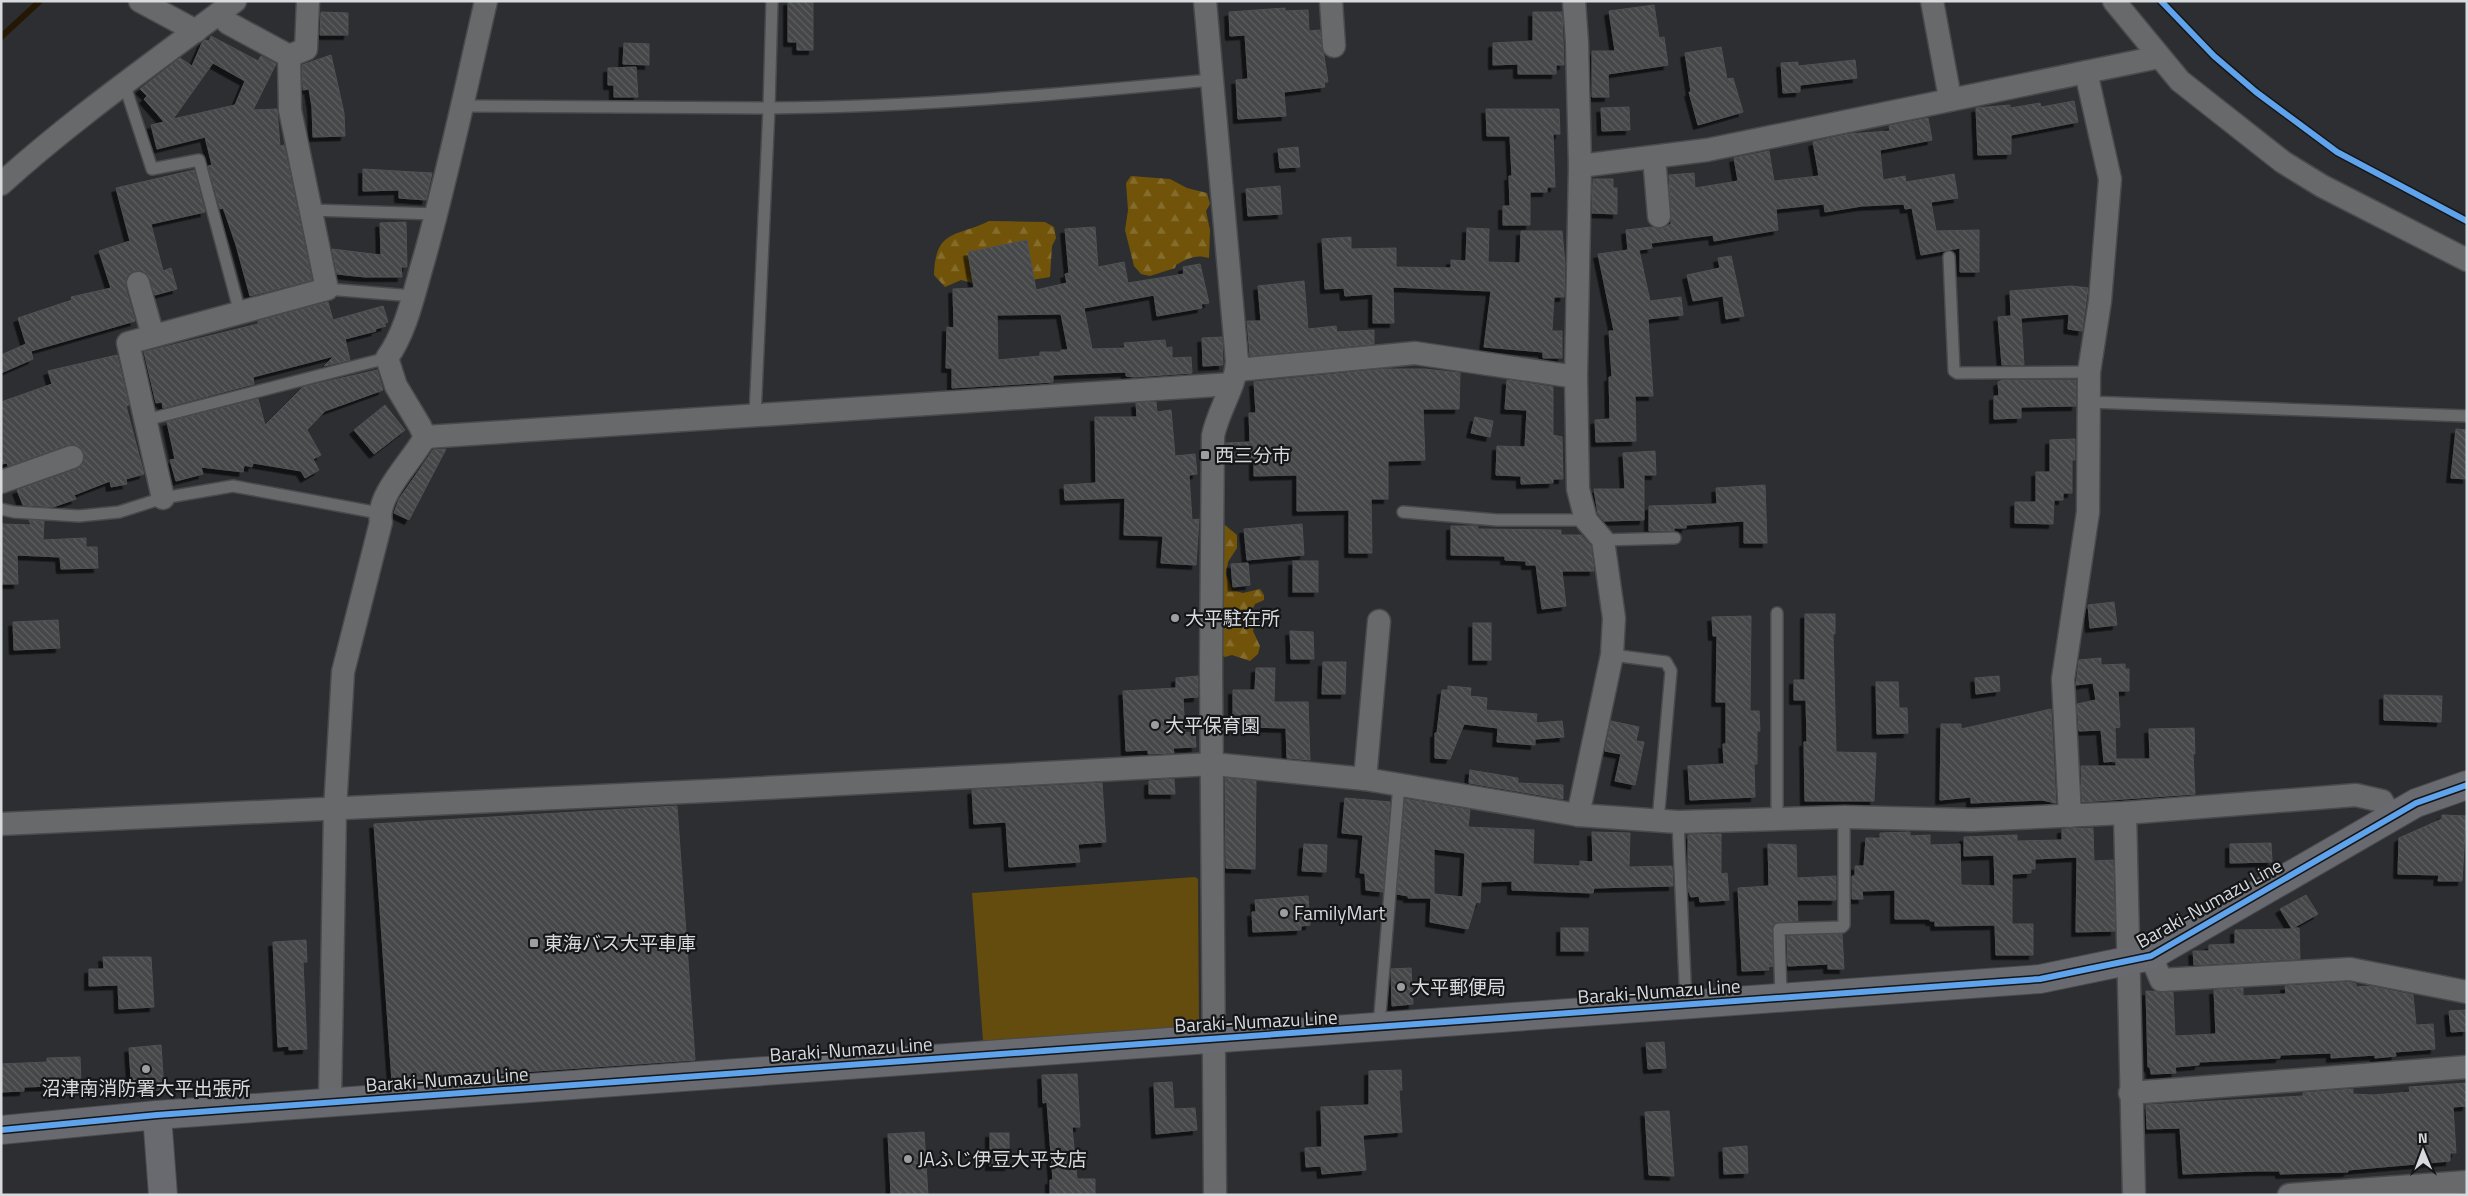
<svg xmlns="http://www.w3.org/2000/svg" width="2468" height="1196" viewBox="0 0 2468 1196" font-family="'Titillium Web','Noto Sans JP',sans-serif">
<defs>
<pattern id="forest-firs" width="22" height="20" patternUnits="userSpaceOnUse" patternTransform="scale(1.25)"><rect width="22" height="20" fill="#715409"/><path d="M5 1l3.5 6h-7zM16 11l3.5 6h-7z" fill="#846c2c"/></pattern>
<pattern id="building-back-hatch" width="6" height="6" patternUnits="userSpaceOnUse" patternTransform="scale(1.25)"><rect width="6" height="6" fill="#444648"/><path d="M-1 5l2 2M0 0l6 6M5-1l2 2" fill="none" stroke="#5e6062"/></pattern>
<filter id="shadow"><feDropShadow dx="-4.5" dy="4.5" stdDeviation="0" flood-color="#0009"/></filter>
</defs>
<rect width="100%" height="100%" fill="#2c2e31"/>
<polygon fill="#644b0e" points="1195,877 1198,879 1199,1026 983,1041 972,893"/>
<g fill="url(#forest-firs)">
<path d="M1131 176 1170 179 1187 188 1207 193 1210 204 1206 211 1210 230 1209 258C1196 254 1188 258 1176 265L1175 268 1150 276 1141 274 1134 266 1125 230 1128 210 1126 183Z"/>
<path d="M989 221 1045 222 1054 227 1056 238 1052 246 1050 277 1007 284H977L961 280 945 287 934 275C935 228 958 237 989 221Z"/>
<polygon points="1225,525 1237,535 1237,548 1228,562 1226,574 1232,590 1243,593 1260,589 1264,595 1264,600 1255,604 1252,610 1256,620 1253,631 1260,646 1258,654 1250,661 1232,655 1225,657 1219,652 1219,527"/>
</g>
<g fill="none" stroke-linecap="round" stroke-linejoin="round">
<polyline stroke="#241704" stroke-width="6" points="1,37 40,1"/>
</g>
<g fill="url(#building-back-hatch)" stroke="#505153" fill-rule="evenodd" filter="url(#shadow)">
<polygon points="788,1 813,1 813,50 797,50 797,42 788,42"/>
<polygon points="1654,5 1659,38 1664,37 1668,65 1608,74 1609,97 1592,97 1592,51 1615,51 1609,11"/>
<polygon points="1285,8 1285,11 1308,10 1309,31 1320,30 1328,82 1324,82 1325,87 1284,92 1286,116 1238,119 1236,80 1248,79 1245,35 1230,36 1229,12"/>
<polygon points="321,12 348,13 348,35 320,35"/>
<polygon points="1533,12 1562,12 1564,65 1556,65 1556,74 1518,74 1518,64 1493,65 1493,43 1533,41"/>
<path d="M211 36 258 61 261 56 276 64 253 110 277 109 280 146 284 145 312 280 250 296 236 245 225 213 223 208 220 209 208 166 212 165 205 137 157 149 151 125 164 122 144 99 147 96 140 89 180 58 192 66 202 43 205 40 209 41ZM213 63 245 81 235 105 173 119Z"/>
<polygon points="624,43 649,44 649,65 623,64"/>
<polygon points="1721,47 1727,79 1733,78 1743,112 1698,125 1689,92 1691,92 1685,53"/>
<polygon points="331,55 344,113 345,136 313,137 312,107 309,89 303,90 302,65"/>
<polygon points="1855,60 1857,78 1800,85 1800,92 1783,93 1781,63 1798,62 1798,66"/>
<polygon points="636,67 638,97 614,97 614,85 608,85 608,68"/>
<polygon points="2074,101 2078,122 2011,135 2011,154 1978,155 1976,108 2010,105 2010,108 2040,103 2041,107"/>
<polygon points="1629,107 1630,130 1602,131 1601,108"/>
<polygon points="1486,109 1559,109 1560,134 1553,134 1555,187 1547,187 1547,192 1530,192 1530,225 1503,225 1503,206 1510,206 1509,176 1512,176 1510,136 1487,136"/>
<polygon points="1928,118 1932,140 1880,150 1883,180 1905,176 1906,182 1954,174 1958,198 1931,202 1936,231 1979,230 1979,272 1960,272 1960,248 1921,255 1912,208 1905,209 1904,204 1862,206 1825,212 1824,204 1776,209 1778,230 1714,241 1713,235 1651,243 1652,248 1639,250 1650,301 1681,297 1683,315 1648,319 1653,396 1635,396 1636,441 1596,442 1595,420 1610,419 1609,377 1612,377 1609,331 1614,331 1598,254 1628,250 1626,230 1652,227 1661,229 1671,224 1669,175 1694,173 1695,188 1738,181 1734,158 1769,151 1774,181 1819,176 1813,142 1849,134 1890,131 1889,126"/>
<polygon points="1298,147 1300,167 1280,168 1278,149"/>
<polygon points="363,169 432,173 426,200 399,198 399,190 363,191"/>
<polygon points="194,170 205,212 151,224 163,271 171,268 177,289 155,295 147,274 141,270 134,271 128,274 125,286 135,321 31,351 33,359 1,373 1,355 26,344 18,318 72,300 71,297 111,288 99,251 130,241 116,188"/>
<polygon points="1593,179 1613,179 1613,188 1617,188 1617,214 1592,213"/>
<polygon points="1280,186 1282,214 1248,216 1246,189"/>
<polygon points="406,222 407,267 401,267 402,277 365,277 337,274 332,249 381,255 380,223"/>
<path d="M1095 227 1098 267 1124 262 1128 283 1184 274 1183 267 1200 264 1209 303 1201 304 1202 308 1157 316 1154 295 1084 308 1092 349 1125 348 1124 343 1165 340 1166 348 1172 347V358L1191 357 1192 373 1134 377 1126 376V372L1053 375V382L952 388V368H946L947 327 954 328 953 289 974 288 968 252 1027 240 1036 290 1067 283 1065 274 1069 273 1065 229ZM1061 314 1068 350H1061V352H1040V356L998 360 997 315Z"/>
<polygon points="1467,228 1489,229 1488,262 1520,263 1521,231 1562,231 1565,264 1564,297 1554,297 1552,331 1562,331 1562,358 1543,358 1543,352 1484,347 1491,291 1393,287 1394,323 1373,323 1373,294 1345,296 1344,288 1325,289 1322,239 1351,237 1351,249 1396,248 1396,267 1451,268 1451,260 1466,261"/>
<polygon points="1731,256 1744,316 1726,319 1723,296 1693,301 1687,275 1720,268 1718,258"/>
<polygon points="1304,281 1308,329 1336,326 1337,332 1374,330 1374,344 1250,356 1247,321 1261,321 1258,286"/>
<polygon points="2072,286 2088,288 2082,331 2068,329 2069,314 2021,318 2024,365 2002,365 1998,317 2011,316 2010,291"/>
<polygon points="328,302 333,320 383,306 388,322 384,324 386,326 375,329 376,331 345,339 350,360 324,366 334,356 253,377 254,384 163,408 162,402 156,403 144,352 258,324 258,321"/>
<polygon points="1222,337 1223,365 1203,366 1202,338"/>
<polygon points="117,355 129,405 126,406 144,474 126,479 127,484 111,487 110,481 74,495 76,499 53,507 23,505 17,490 77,469 82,465 84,453 80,447 68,445 8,466 7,463 1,464 1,402 52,384 48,371"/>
<polygon points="1383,369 1425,369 1460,373 1459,409 1423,409 1425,460 1388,461 1388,499 1371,499 1372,553 1349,553 1349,510 1297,511 1297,475 1254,476 1254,458 1226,459 1226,443 1250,442 1249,413 1256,413 1254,382"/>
<polygon points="377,370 383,390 325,411 307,430 321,455 313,459 319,470 305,478 301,471 253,463 252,467 244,465 243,472 201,467 203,474 176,481 170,460 175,459 167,422 258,399 265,425 303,387"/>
<polygon points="1507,380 1553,387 1553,435 1562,437 1563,479 1553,479 1553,483 1521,484 1521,476 1496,475 1497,446 1525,447 1527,410 1505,409"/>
<polygon points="2003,380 2076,380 2076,406 2021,407 2021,418 1994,419 1994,396 1999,396 1998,382"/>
<polygon points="1156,402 1157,412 1171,410 1175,456 1195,454 1197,474 1189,475 1192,520 1199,519 1196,565 1161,563 1163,536 1124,535 1125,498 1065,500 1064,485 1096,483 1095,417 1137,417 1136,403"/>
<polygon points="385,405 405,430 374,454 354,430"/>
<polygon points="1475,417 1493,421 1490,437 1471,433"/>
<polygon points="2456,429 2467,430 2467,479 2451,478"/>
<polygon points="2075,439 2075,460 2072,460 2072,493 2063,493 2063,500 2054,500 2053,524 2015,523 2015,502 2036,502 2036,472 2050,472 2050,440"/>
<polygon points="446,449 409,520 394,513 399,499 433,450"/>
<polygon points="1655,451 1656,475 1644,475 1644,520 1604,521 1598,514 1594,489 1625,489 1623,453"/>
<polygon points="1765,485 1767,543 1744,543 1744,521 1686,525 1686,528 1674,528 1674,531 1649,531 1649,506 1717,504 1716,488"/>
<polygon points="29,520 44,521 43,540 86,538 86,547 97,547 98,568 61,569 60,557 17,555 18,584 2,584 2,524 31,525"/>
<polygon points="1302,524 1304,555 1247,560 1244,529"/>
<polygon points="1451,526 1478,526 1477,529 1561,530 1561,535 1581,535 1591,546 1594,571 1562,571 1566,606 1542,609 1536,565 1526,565 1526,561 1505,560 1505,556 1451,555"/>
<rect x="1293" y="561" width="25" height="31"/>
<polygon points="1248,563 1250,585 1233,587 1231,564"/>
<polygon points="2114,602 2117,625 2090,628 2088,605"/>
<polygon points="1805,614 1835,614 1835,634 1833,634 1836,752 1876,753 1874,801 1805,801 1804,742 1807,742 1806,700 1794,700 1794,680 1805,680"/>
<polygon points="1751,616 1750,711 1759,711 1760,731 1757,731 1757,764 1754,764 1755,797 1690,800 1688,766 1724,764 1723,744 1726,744 1726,702 1716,702 1717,636 1713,636 1712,617"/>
<polygon points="58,620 60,648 14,650 13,622"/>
<rect x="1473" y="623" width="18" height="37"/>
<polygon points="1290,631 1313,632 1314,659 1291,659"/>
<polygon points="2101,658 2101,665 2125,664 2125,669 2129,669 2129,691 2118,691 2120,727 2115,728 2116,760 2116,759 2150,759 2149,729 2194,728 2195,754 2193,754 2195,794 2082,802 2081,766 2116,766 2116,761 2104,762 2101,730 2079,731 2077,704 2096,700 2093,683 2076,685 2079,660"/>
<polygon points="1323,662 1346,662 1345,694 1322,694"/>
<polygon points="1256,668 1275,668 1274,702 1308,702 1310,760 1287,758 1286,728 1248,727 1249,719 1233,719 1233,690 1255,690"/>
<polygon points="1198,676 1198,697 1183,698 1185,733 1195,732 1196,747 1173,748 1174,753 1148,754 1148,750 1126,751 1123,691 1176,688 1176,678"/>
<polygon points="1999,676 2000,691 1976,694 1975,678"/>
<polygon points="1876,682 1898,682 1899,708 1907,708 1908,733 1877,734"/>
<polygon points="1448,686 1471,688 1470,696 1487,698 1486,710 1537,714 1536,723 1562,721 1564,737 1535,739 1535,745 1497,742 1498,728 1464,724 1450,759 1435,758 1435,733 1437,733 1442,690 1448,690"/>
<polygon points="2384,695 2442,696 2441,722 2384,720"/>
<polygon points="2051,709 2056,803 2042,800 1971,803 1971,797 1940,800 1941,724 1961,724 1961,729"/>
<polygon points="1611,721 1639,727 1636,741 1644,742 1635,785 1615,781 1621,754 1605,751"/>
<polygon points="1470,770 1518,778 1518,783 1563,785 1563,799 1469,783"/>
<polygon points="1225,778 1256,781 1255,869 1226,868"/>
<polygon points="1174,779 1175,794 1149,794 1149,781"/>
<polygon points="1102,783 1106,842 1078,844 1080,862 1009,867 1006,822 974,824 972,790"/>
<polygon points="1345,798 1390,802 1383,892 1366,890 1365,873 1360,873 1363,835 1342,833"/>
<path d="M1405 799 1470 810 1468 827 1534 830 1533 864 1580 866V861L1593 862 1592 832 1630 833 1629 867 1672 866 1673 886 1594 888 1593 893 1512 890V881L1481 882 1480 903 1476 902 1468 929 1430 922 1431 898H1408V896L1397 894ZM1434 849 1465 853 1463 897 1434 894Z"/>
<polygon points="677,806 695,1060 392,1081 374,824"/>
<polygon points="2442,815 2466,816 2462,881 2438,881 2439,875 2398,874 2399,838 2442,819"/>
<polygon points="2093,828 2094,861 2113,860 2115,931 2076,932 2077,857 2035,859 2035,869 2031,869 2031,873 2012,874 2012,924 2033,924 2033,955 1996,955 1995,925 1935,926 1935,921 1930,921 1930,919 1895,919 1895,890 1862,891 1863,899 1852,899 1852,876 1855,876 1855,866 1864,866 1866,838 1880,838 1880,833 1910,832 1910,836 1930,835 1930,845 1960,844 1961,885 1995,886 1994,855 1964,856 1964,837 2017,835 2017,841 2062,840 2062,829"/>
<polygon points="1721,834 1721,874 1727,873 1729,900 1700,902 1699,896 1691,897 1688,890 1688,835"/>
<polygon points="2271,843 2272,862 2230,863 2230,844"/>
<polygon points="1304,844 1327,845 1326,872 1302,871"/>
<polygon points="1768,844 1796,845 1797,878 1836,876 1836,900 1797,900 1798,921 1778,922 1772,926 1773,966 1768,967 1769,970 1742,971 1738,888 1769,886"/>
<polygon points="2306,895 2318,914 2293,928 2299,928 2300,959 2194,965 2193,951 2209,951 2209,945 2235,944 2235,930 2292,929 2280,909"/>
<polygon points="1308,896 1310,925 1301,926 1301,930 1253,932 1252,912 1256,912 1255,900"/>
<rect x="1561" y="928" width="27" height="23"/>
<polygon points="1842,934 1844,969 1828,969 1828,964 1788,966 1787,936"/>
<polygon points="306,940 307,962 303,962 307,1049 289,1050 289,1046 278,1047 273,942"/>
<polygon points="103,957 151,957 154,1007 119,1009 118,985 89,986 89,969 104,969"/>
<polygon points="1411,968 1413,1004 1392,1006 1391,969"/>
<polygon points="2349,982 2356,984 2356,987 2370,986 2413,995 2416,1025 2433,1024 2435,1049 2395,1052 2396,1056 2375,1058 2375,1055 2331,1058 2331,1053 2280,1055 2280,1058 2199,1062 2199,1065 2175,1067 2176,1073 2151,1074 2150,1067 2148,1067 2146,991 2173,992 2175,1036 2216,1034 2214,990 2243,988 2243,996 2286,994 2285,986"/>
<polygon points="2467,1010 2467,1031 2451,1032 2449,1011"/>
<polygon points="1664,1042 1666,1068 1648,1069 1646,1043"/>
<polygon points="161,1045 164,1090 132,1092 129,1048"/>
<polygon points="80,1057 81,1085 24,1087 24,1091 1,1092 1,1064 47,1062 47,1058"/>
<polygon points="1401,1070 1402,1090 1399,1090 1402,1132 1363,1135 1366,1170 1322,1174 1321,1166 1306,1167 1305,1148 1322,1147 1321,1107 1369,1105 1369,1071"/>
<polygon points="1077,1074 1080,1127 1072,1127 1077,1179 1095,1179 1095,1195 1050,1195 1050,1180 1053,1180 1047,1102 1043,1103 1042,1075"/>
<polygon points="1172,1082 1174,1109 1195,1108 1197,1130 1156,1134 1154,1083"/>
<polygon points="2467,1083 2467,1106 2453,1107 2456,1153 2450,1153 2450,1161 2348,1170 2348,1172 2280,1174 2280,1171 2257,1171 2183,1174 2180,1128 2147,1129 2146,1105 2303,1096 2303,1093 2353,1089 2353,1094 2373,1095 2410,1092 2409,1087"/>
<polygon points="1669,1111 1674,1176 1649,1175 1645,1112"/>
<polygon points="924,1132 928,1195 891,1195 888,1134"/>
<rect x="990" y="1133" width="19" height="33"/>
<polygon points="1747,1146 1748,1173 1724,1174 1723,1148"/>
</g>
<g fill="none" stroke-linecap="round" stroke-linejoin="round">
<g stroke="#484a4c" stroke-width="14">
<g id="service">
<polyline points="124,83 152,169 199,160 240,313"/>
<path d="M462 106C564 106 666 108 769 108 916 107 1064 94 1210 80"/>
<polyline points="311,210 437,214"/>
<polyline points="1949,257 1954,371 1957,373 2089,372"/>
<polyline points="327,289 413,296"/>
<polyline points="2089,402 2467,416"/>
<polyline points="755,416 769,108 772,1"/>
<polyline points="146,420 387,358"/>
<polyline points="1,509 14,512 79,516 119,512 163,498 233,486 379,513"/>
<polyline points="1403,512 1497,520 1586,520"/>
<polyline points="1603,540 1675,538"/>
<polyline points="1777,613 1777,818"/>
<polyline points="1612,655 1666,662 1671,671 1658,821"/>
<polyline points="1678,822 1686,1004"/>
<polyline points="1781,998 1779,929 1842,927 1844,925 1844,817"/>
<polyline points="1379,1026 1399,784"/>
</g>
</g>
<g stroke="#484a4c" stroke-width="25">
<g id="minor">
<polyline points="140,1 196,31"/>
<path d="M1205 1 1237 361C1236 386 1218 410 1213 436L1211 667 1215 1195"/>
<polyline points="1331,1 1334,46"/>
<polyline points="1574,1 1577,42 1580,166 1576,377 1578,489 1586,520 1603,540 1614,618 1612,655 1578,815"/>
<polyline points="1932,1 1950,98"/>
<polyline points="2114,1 2180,81 2283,162 2322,186 2467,260"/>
<polyline points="219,14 228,23 289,56"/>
<polyline points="1654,157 1659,216"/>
<polyline points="1580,166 1707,150 2159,57"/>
<path d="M1 184C75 117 156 61 235 1"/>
<polyline points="138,283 153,336"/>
<polyline points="1237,370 1415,353 1576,377"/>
<polyline points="425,437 1232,384"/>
<polyline points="1,482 72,457"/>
<polyline points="163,498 128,343 327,289 290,110 289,56 306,49 308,1"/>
<polyline points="1365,779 1379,621"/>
<polyline points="2125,813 2134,1195"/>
<polyline points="2070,816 2063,679 2088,512 2089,372 2100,301 2110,179 2086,72"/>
<polyline points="1,824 727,790 1213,764 1365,779 1578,815 1678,822 1844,817 1972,820 2125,813 2356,795 2382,801 2392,818"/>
<polyline points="2151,956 2161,980 2350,969 2467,992"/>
<polyline points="2130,1093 2467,1067"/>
<path d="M330 1102 335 810 343 672 381 522C375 496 413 460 425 437L420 426 396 386 387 358C407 330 414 292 424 259 448 174 466 87 486 1"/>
<polyline points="2289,1195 2467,1182"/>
</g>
</g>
<g stroke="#484a4c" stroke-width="30">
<g id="secondary">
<polyline points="157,1115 163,1195"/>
<polyline points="1,1130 157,1115 2040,979 2151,956 2416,803 2467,785"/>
</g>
</g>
<use href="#service" stroke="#68696b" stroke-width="11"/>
<use href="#minor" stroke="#68696b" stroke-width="22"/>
<use href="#secondary" stroke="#686a6f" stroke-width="28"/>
<g stroke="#141618" stroke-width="9">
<g id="cycleway">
<polyline points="2161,1 2214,56 2256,92 2337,152 2467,221"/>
<polyline points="1,1130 157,1115 2040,979 2151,956 2416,803 2467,785"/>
</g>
</g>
<use href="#cycleway" stroke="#60a3ed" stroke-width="6"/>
</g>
<g fill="#9c9ea1" stroke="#141618" stroke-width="2">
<rect x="1200" y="450" width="10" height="10" rx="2.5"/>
<circle cx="1175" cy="618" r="5"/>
<circle cx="1155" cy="725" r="5"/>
<circle cx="1284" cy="913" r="5"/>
<rect x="529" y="938" width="10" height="10" rx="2.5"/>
<circle cx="1401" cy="987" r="5"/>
<circle cx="146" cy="1069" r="5"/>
<circle cx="908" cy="1159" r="5"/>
</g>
<g text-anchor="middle" stroke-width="4.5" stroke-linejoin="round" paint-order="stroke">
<g font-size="19" fill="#d8dbde" stroke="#141618" text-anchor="start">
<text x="1215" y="462">西三分市</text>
<text x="1185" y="625">大平駐在所</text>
<text x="1165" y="732">大平保育園</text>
<text x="1294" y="920">FamilyMart</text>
<text x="544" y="950">東海バス大平車庫</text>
<text x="1411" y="994">大平郵便局</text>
<text x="146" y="1095" text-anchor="middle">沼津南消防署大平出張所</text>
<text x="918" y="1166">JAふじ伊豆大平支店</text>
</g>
<g font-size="19" fill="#d8dbde" stroke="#141618">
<text transform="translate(2209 903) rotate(-29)" y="7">Baraki-Numazu Line</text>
<text transform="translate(1659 991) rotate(-4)" y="7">Baraki-Numazu Line</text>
<text transform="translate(1256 1021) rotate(-3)" y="7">Baraki-Numazu Line</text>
<text transform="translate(851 1049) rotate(-4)" y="7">Baraki-Numazu Line</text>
<text transform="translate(447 1079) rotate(-4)" y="7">Baraki-Numazu Line</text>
</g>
</g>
<rect width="2468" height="1196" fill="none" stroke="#d8dbde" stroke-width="5"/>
<g transform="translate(2423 1151) rotate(359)" stroke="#141618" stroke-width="4" paint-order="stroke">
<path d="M0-4L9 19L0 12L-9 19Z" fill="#d8dbde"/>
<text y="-8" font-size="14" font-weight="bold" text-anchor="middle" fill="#d8dbde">N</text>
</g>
</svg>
